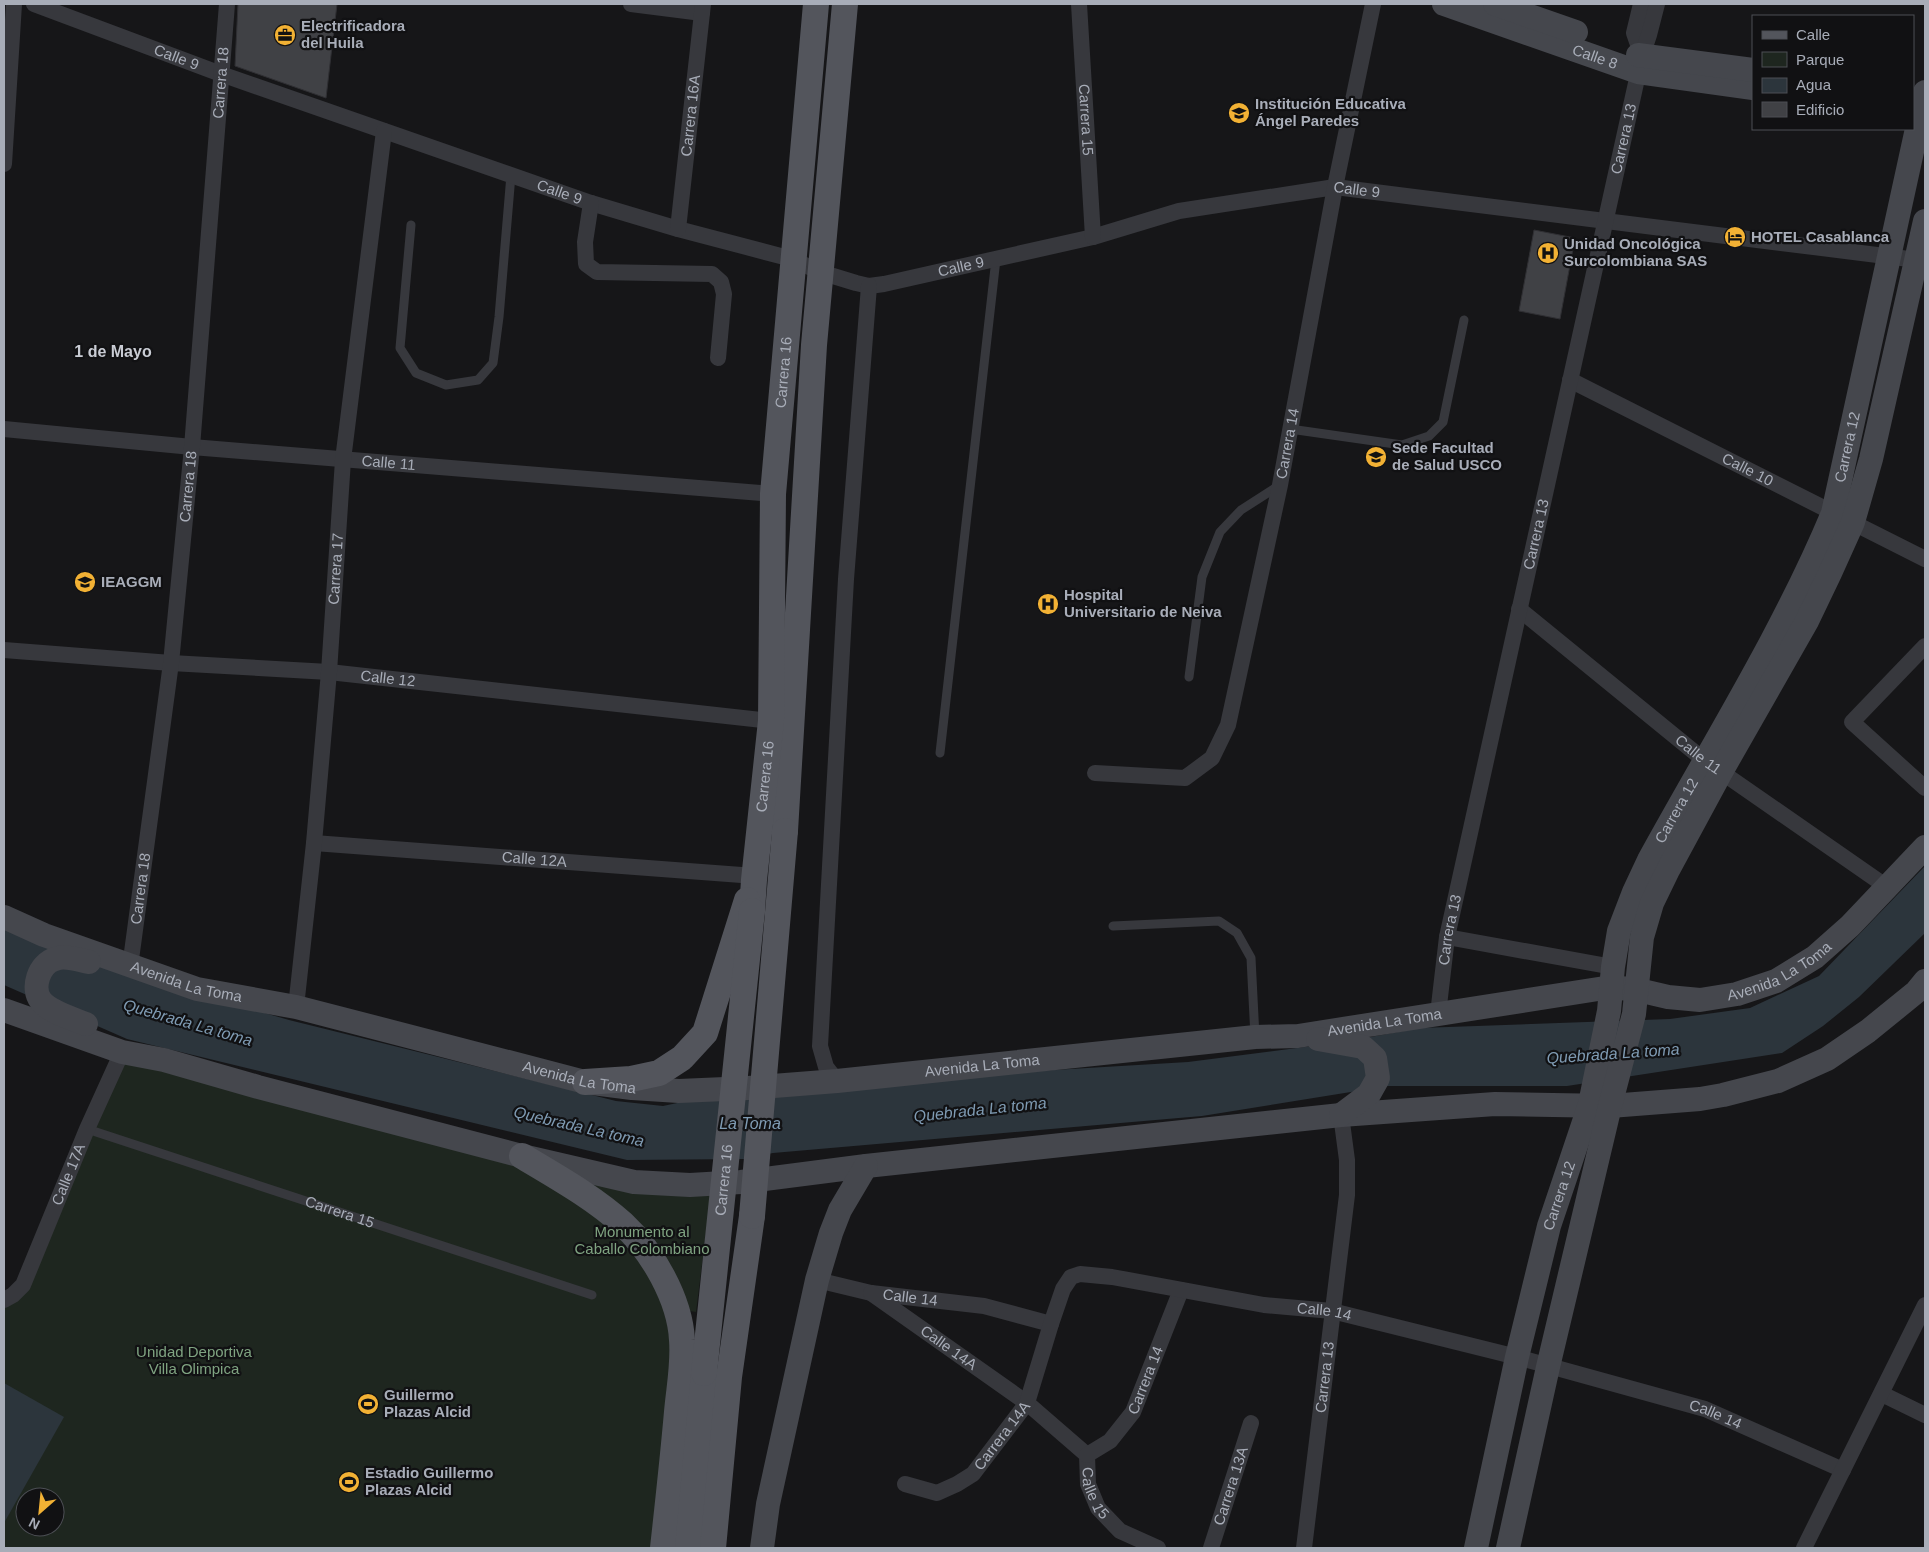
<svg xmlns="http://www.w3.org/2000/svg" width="1929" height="1552" viewBox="0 0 1929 1552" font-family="Arial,sans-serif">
<rect width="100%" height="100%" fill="#161618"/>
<path fill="#1e261f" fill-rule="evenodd" d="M122 1058 624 1177 712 1184 696 1312 677 1309 663 1548H4V1300L13 1295ZM25 1497H55V1527H25Z"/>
<g fill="#2c353c">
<polygon points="1925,866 1925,933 1859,997 1823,1026 1782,1053 1567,1086 1388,1086 1202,1116 773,1153 744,1159 627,1160 127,1039 4,985 4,920 123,972 289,1020 616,1101 663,1106 748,1088 1188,1062 1343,1042 1420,1028 1670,1019 1750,1008 1819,976"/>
<polygon points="4,1383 64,1417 4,1523"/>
</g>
<g fill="#404145" stroke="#303034">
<polygon points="238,4 337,4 326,98 235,66"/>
<polygon points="1534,230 1575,238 1560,319 1519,311"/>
</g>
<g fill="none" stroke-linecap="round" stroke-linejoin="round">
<g stroke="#37383d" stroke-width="9">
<polyline points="411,225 400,348 416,373 446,385 478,380 493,363 499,317 511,175"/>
<polyline points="1290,429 1402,445 1429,436 1443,422 1464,320"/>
<polyline points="1189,677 1202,577 1220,532 1241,510 1280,485"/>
<polyline points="940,753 996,259"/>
<polyline points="1113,926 1219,921 1237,933 1251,958 1255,1037"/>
<path id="s1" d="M87 1129 592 1295"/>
</g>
<g stroke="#37383d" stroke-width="16">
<path id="s2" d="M34 4 221 74 591 203 678 229 792 259 820 272 856 283 869 286 884 284 1093 237 1179 211 1335 187 1925 261"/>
<polyline points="631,4 702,13"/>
<path id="s3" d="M1079 4 1093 237"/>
<polyline points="1641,4 1634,33 1642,56"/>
<polyline points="4,164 14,4"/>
<polyline points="591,203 585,242 586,264 597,272 712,274 721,282 724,294 718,358"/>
<path id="s4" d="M678 229 703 4"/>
<path id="s5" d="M1570 380 1925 559"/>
<path id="s6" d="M4 429 192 447 773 494"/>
<path id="s7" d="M1519 609 1704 760 1887 887"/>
<polyline points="1925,646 1852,722 1925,788"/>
<path id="s8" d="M4 650 171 663 329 672 771 721"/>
<path id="s9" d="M1095 773 1185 778 1212 758 1228 725 1280 485 1335 187 1373 4"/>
<path id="s10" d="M314 843 755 876"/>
<polyline points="1447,937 1613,967"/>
<path id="s11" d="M130 967 171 663 192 447 227 4"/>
<path id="s12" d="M296 1007 314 843 329 672 343 460 384 131"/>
<path id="s13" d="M1438 1014 1447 937 1642 56 1649 35 1657 4"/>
<polyline points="837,1081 826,1067 820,1046 846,579 869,286"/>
<path id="s14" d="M817 1280 871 1293 984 1306 1051 1324"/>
<path id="s15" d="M871 1293 1027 1403 1087 1455 1088 1484 1098 1508 1120 1531 1158 1548"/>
<path id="s16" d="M4 1300 13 1295 23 1285 87 1129 122 1052"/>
<polyline points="1882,1394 1925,1415"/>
<path id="s17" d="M1087 1455 1110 1441 1133 1412 1181 1290"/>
<path id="s18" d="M905 1484 937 1493 957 1484 973 1474 1027 1403 1051 1324 1063 1289 1071 1277 1080 1274 1112 1277 1264 1305 1332 1311 1517 1357 1705 1409 1843 1470"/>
<path id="s19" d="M1211 1548 1251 1423"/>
<path id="s20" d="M1304 1548 1347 1195V1160L1341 1115"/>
<polyline points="1804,1548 1925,1305"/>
</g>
<g stroke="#45474d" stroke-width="24">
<path id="s21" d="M1444 4 1638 72 1753 88"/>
<polyline points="1495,4 1576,32"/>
<polyline points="1638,55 1753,70"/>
<path id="s22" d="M4 917 44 935 197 989 296 1007 585 1082 632 1088 679 1091 748 1088 837 1081 1255 1037 1298 1036 1611 987 1638 990 1668 997 1700 1000 1737 994 1776 981 1815 957 1850 926 1925 847"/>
<polyline points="4,1010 122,1052 164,1060 258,1087 522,1156 634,1182 690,1185 741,1182 866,1166 1341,1115 1495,1104 1610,1106 1700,1099 1723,1095 1778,1081 1827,1059 1868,1031 1916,992 1925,981"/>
<path d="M86 1024C72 1018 51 1013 41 1001 31 988 39 964 55 959 65 955 79 960 89 962"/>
<polyline points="1318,1039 1363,1047 1375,1058 1378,1078 1369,1094 1341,1115"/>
<polyline points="762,1548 768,1504 817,1280 831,1233 840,1210 866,1166"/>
<path id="s23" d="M1476 1548 1517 1357 1549 1226 1590 1104 1609 1011 1613 967 1619 931 1634 892 1649 860C1712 745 1783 633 1833 513L1925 92"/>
<polyline points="1508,1548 1548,1367 1610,1106 1634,1014 1642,937 1652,903 1668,870 1721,772 1807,621 1830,573 1853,522 1871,459 1925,221"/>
</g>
<g stroke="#53555c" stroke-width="26">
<polyline points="785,831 814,345 845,4"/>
<path id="s24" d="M752 911 754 880 771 721 773 494 816 4"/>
<polyline points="585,1082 631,1079 659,1073 682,1058 705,1033 747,900"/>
<path d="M522 1156C557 1177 593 1197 623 1224 652 1251 680 1299 682 1340 684 1364 679 1389 677 1412 673 1458 668 1503 663 1548"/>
<polyline points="688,1548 704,1373"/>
<polyline points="713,1548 729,1377 752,1216"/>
</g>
<g stroke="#53555c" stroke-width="26">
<polyline points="752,1216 785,831"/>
<path id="s25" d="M704 1373 752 911"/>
</g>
</g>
<defs>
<g id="office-disc" transform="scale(1.125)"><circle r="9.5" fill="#f2b134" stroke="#111113"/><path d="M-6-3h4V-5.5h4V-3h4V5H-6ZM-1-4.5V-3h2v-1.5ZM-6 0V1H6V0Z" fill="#111"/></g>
<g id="university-disc" transform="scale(1.125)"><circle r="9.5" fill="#f2b134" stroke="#111113"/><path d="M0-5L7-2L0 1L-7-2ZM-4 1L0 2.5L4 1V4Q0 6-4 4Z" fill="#111"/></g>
<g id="hotel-disc" transform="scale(1.125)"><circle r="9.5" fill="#f2b134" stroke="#111113"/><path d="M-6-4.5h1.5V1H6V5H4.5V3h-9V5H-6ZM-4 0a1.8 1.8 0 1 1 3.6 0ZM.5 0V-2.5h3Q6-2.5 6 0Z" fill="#111"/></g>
<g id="hospital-disc" transform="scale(1.125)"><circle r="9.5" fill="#f2b134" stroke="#111113"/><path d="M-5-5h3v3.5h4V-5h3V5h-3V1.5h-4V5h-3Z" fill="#111"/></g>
<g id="school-disc" transform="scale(1.125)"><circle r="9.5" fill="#f2b134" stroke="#111113"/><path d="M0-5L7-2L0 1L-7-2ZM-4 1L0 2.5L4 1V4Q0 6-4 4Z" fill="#111"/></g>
<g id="stadium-disc" transform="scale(1.125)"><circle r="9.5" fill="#f2b134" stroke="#111113"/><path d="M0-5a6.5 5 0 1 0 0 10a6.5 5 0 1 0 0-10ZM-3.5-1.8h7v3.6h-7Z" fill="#111"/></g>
</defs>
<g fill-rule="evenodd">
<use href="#office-disc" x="285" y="35"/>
<use href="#university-disc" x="1239" y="113"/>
<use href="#hotel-disc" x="1735" y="237"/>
<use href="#hospital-disc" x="1548" y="253"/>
<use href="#university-disc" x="1376" y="457"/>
<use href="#school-disc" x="85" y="582"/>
<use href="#hospital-disc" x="1048" y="604"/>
<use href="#stadium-disc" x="368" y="1404"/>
<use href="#stadium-disc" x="349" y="1482"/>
</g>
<g text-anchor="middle" stroke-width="4.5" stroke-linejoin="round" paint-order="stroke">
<g font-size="15" font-weight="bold" fill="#a8adb8" stroke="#111113" text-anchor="start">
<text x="301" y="31">Electrificadora<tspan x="301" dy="17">del Huila</tspan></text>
<text x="1255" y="109">Institución Educativa<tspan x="1255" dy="17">Ángel Paredes</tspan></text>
<text x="1751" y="242">HOTEL Casablanca</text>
<text x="1564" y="249">Unidad Oncológica<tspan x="1564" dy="17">Surcolombiana SAS</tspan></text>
<text x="1392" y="453">Sede Facultad<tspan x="1392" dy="17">de Salud USCO</tspan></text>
<text x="101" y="587">IEAGGM</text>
<text x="1064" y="600">Hospital<tspan x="1064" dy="17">Universitario de Neiva</tspan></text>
<text x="384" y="1400">Guillermo<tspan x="384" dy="17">Plazas Alcid</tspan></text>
<text x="365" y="1478">Estadio Guillermo<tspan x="365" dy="17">Plazas Alcid</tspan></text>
</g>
<g font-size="15" fill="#a8adb8" stroke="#111113">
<text dy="5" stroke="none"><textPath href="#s2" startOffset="152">Calle 9</textPath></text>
<text dy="5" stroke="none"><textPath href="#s21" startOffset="160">Calle 8</textPath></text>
<text dy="5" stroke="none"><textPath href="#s11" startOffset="889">Carrera 18</textPath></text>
<text dy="5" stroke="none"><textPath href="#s4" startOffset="114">Carrera 16A</textPath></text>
<text dy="5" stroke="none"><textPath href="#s3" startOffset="116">Carrera 15</textPath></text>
<text dy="5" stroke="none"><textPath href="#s13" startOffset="895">Carrera 13</textPath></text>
<text dy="5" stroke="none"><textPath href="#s2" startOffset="558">Calle 9</textPath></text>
<text dy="5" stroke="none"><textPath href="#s2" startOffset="1381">Calle 9</textPath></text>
<text dy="5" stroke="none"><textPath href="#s2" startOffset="976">Calle 9</textPath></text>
<text dy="5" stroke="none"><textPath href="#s24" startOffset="540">Carrera 16</textPath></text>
<text dy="5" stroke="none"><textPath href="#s9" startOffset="448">Carrera 14</textPath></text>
<text dy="5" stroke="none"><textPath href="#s23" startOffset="1172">Carrera 12</textPath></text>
<text dy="5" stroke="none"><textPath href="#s6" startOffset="386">Calle 11</textPath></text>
<text dy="5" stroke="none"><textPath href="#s5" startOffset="199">Calle 10</textPath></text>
<text dy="5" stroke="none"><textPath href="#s11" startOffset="484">Carrera 18</textPath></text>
<text dy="5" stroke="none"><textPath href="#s13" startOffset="490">Carrera 13</textPath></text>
<text dy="5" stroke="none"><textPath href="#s12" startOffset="440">Carrera 17</textPath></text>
<text dy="5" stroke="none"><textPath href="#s8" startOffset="385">Calle 12</textPath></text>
<text dy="5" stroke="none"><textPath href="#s7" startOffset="231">Calle 11</textPath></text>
<text dy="5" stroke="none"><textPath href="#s24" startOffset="135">Carrera 16</textPath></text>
<text dy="5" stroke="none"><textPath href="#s23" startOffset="768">Carrera 12</textPath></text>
<text dy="5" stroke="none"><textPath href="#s10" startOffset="221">Calle 12A</textPath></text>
<text dy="5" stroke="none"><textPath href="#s11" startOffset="79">Carrera 18</textPath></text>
<text dy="5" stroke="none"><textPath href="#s13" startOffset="85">Carrera 13</textPath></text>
<text dy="5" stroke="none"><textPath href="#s22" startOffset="1814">Avenida La Toma</textPath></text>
<text dy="5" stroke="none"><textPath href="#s22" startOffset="194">Avenida La Toma</textPath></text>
<text dy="5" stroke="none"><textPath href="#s22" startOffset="1409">Avenida La Toma</textPath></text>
<text dy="5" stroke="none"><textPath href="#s22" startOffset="1004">Avenida La Toma</textPath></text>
<text dy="5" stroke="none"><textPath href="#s22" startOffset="599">Avenida La Toma</textPath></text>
<text dy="5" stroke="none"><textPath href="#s16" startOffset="144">Calle 17A</textPath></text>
<text dy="5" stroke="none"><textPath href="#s25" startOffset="194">Carrera 16</textPath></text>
<text dy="5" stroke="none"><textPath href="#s23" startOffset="362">Carrera 12</textPath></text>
<text dy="5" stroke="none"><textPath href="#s1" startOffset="266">Carrera 15</textPath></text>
<text dy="5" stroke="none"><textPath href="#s14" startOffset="95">Calle 14</textPath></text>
<text dy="5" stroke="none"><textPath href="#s18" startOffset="554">Calle 14</textPath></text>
<text dy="5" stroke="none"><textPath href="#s15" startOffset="95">Calle 14A</textPath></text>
<text dy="5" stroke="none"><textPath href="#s20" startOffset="172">Carrera 13</textPath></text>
<text dy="5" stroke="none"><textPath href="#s17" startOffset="98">Carrera 14</textPath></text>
<text dy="5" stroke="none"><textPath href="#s18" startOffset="959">Calle 14</textPath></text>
<text dy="5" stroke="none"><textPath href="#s18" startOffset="122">Carrera 14A</textPath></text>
<text dy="5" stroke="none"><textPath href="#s19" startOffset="65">Carrera 13A</textPath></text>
<text dy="5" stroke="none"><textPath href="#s15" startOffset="310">Calle 15</textPath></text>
</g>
<g font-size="15" fill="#7fa381" stroke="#111113">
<text x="642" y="1237">Monumento al<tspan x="642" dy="17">Caballo Colombiano</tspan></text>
<text x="194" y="1357">Unidad Deportiva<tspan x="194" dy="17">Villa Olimpica</tspan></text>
</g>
<g font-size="16" font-weight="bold" fill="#c9ccd4" stroke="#111113">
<text x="113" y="357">1 de Mayo</text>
</g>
<g font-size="16" font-style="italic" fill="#7f9bb3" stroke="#111113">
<text transform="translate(188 1022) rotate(16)" y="6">Quebrada La toma</text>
<text transform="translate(1613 1053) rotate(-4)" y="6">Quebrada La toma</text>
<text transform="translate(980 1109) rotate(-6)" y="6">Quebrada La toma</text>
<text x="750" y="1129">La Toma</text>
<text transform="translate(579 1126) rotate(13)" y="6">Quebrada La toma</text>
</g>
</g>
<rect width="1929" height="1552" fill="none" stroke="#a8adb8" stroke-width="10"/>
<rect x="1752" y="15" width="162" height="115" fill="#111113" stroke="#4d4f55"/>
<rect x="1762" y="31" width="25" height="8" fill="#53555c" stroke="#4d4f55"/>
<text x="1796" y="40" font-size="15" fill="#a8adb8">Calle</text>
<rect x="1762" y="52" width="25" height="15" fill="#1e261f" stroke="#4d4f55"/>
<text x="1796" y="65" font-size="15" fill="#a8adb8">Parque</text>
<rect x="1762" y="78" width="25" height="15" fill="#2c353c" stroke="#4d4f55"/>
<text x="1796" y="90" font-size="15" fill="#a8adb8">Agua</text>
<rect x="1762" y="102" width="25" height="15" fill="#404145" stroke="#4d4f55"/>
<text x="1796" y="115" font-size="15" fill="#a8adb8">Edificio</text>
<g transform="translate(40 1512) rotate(207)"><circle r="24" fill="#111113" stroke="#4d4f55"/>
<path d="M0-4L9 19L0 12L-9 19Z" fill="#f2b134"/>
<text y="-8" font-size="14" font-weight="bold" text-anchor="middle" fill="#a8adb8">N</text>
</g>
</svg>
